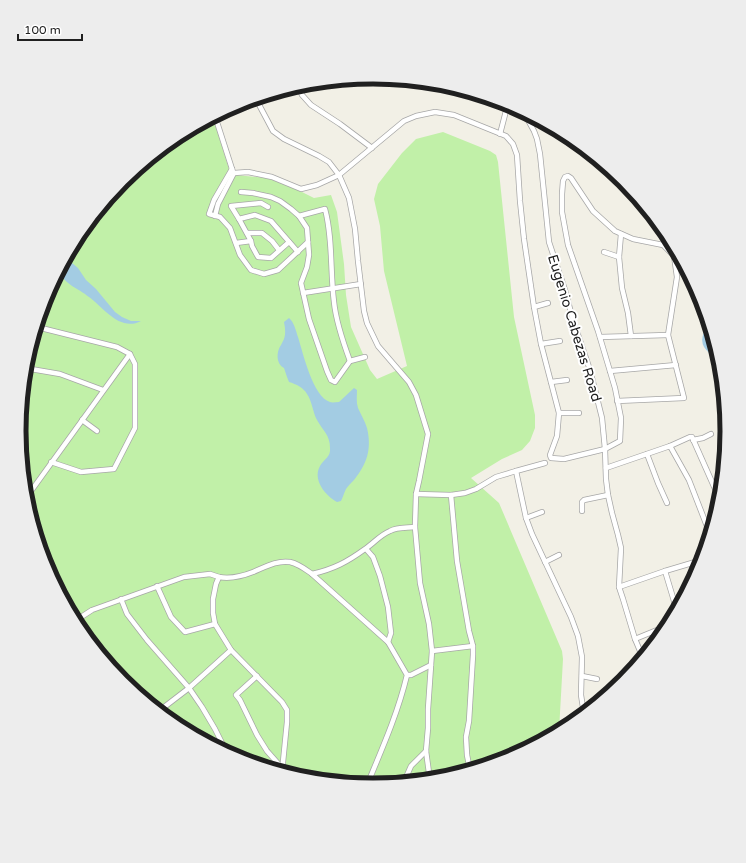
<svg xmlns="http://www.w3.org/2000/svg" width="746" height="863" viewBox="0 0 746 863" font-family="'Varela Round',sans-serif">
<rect width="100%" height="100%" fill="#f2f0e6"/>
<polygon fill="#c1f0a8" points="213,118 229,169 236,175 268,178 300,191 314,198 331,195 337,212 344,264 346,295 351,327 370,370 377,379 407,366 384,271 380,226 374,199 378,184 402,153 416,139 443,132 490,151 496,155 498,162 514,317 535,415 535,428 530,441 522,450 502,459 471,478 499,503 562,651 563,659 559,731 508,759 442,779 373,785 304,779 237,758 176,726 123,682 79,628 46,567 26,500 19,431 26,362 46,296 79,235 123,181 177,137"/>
<g fill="#a3cce3">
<path d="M66 258 78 268 86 280 96 289 115 312 122 317 131 321H141C120 332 104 308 89 297 78 288 65 285 59 271Z"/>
<path d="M289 318C294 322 296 331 298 337 303 353 313 397 330 402 332 403 336 402 339 402L354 388 357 390C357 396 356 402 358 408 361 415 365 421 367 428 372 449 367 464 354 480 351 483 348 486 346 489 344 493 343 497 341 501L337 502C326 496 312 480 320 466 324 459 331 457 330 448 330 435 323 431 317 420 313 413 312 401 307 394 304 388 296 384 289 382L287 377 284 368C276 364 276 352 281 345 282 343 283 341 284 339 286 334 285 327 284 322Z"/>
</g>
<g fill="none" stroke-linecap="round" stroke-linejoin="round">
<path stroke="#a3cce3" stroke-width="8" d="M710 330C701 343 709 347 718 356"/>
<g stroke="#a7a7a7" stroke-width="6">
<g id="minor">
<polyline points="436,84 449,90 482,100 501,104 513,109 528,120 534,131 537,139 540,154 549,242 565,290 573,320 590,370 602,418 605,449 606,479 608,495 612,513 618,535 621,548 619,587 623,599 635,639 643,658"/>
<polyline points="298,86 302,95 311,105 340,124 372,148"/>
<polyline points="256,99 273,131 284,139 319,156 329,162 339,175 349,198 355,229 358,261 364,311 367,323 378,346 409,382 416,395 428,434 419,481 416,494 415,527 420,583 429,624 432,651 428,709 428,728 426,751 430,780"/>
<polyline points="215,116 233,172"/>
<polyline points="500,134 507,107"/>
<polyline points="232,169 214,200 209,214 220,217 230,228 240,255 251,270 264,274 278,270 308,242"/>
<polyline points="234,173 248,172 272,177 301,189 317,185 339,175 404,121 416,116 435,112 454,115 506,136 513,144 517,155 520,201 524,239 534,307 541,344 559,413 557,436 550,455 551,458 564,459 605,449 620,441 621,418 615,388 598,331 568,245 562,212 562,194 563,181 565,177 568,176 571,178 593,211 615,231 633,239 663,245 674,256 677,277 668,335 684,398 617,401"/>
<polyline points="241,192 253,193 271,197 280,201 291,209 299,216 307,228 309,255 307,267 301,283 309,319 327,371 331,380 335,382 350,361 365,357"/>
<polyline points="268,207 261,203 231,206 239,219 251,241 252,246 258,257 271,258 289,242"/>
<polyline points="215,216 218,204 234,173"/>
<path d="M299 216 325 209C333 239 330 271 334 302 336 322 343 342 350 361"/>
<polyline points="239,219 255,215 271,221 298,252"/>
<polyline points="247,233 262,233 272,241 279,250"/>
<polyline points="621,234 619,257 622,288 628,313 631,336"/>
<polyline points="236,243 251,241"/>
<polyline points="604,252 619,257"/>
<polyline points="303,293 361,284"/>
<polyline points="534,307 548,303"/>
<polyline points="37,327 117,347 130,354 135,364 135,428 114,469 81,472 51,462"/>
<polyline points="600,337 668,335"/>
<polyline points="541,344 560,341"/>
<polyline points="25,368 60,374 103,390"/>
<polyline points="610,371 676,365"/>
<polyline points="551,382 567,380"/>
<polyline points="559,413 579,413"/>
<polyline points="82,420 97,431"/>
<polyline points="693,440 703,438 711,434"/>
<polyline points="670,446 690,437 692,437 720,500"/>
<polyline points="647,454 658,483 667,503"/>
<polyline points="606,468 670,446 689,480 710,534"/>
<polyline points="516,471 526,518 532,534 571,617 578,636 582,657 581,695 584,714"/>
<polyline points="416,494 451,495 465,493 476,489 496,477 516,471 545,463"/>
<polyline points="451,495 457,561 469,631 473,646 473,655 469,721 466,737 467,755 470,770"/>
<polyline points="26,498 130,354"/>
<polyline points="582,511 582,502 584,500 608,495"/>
<polyline points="526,518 542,512"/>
<polyline points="366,549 373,557 380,576 388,607 391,633 388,642"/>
<polyline points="545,562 559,555"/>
<polyline points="665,571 677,611"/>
<path d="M312 574C334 569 347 562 365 549 374 543 380 535 390 531 397 527 407 528 415 527"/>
<polyline points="157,586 171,617 185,632 215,624"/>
<polyline points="619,587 665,571 702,560"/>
<polyline points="121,599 127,614 147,640 189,688 202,707 215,729 227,753"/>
<polyline points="75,621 92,610 184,577 210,574 219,577"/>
<polyline points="635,639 657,630"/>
<polyline points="432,651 473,646"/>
<polyline points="103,658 126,680 141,697"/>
<polyline points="407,675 411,675 431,665"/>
<polyline points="257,676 236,695 240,700 257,735 267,751 282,768"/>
<polyline points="582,676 597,679"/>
<polyline points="159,711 189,688 231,650"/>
<path d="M282 772 287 722V710L282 702 231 650 215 624 213 613V599L216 584 219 577C231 579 243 576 253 572 265 567 277 560 290 562 299 564 305 569 312 574L388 642 407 675C398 713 382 749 367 785"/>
<polyline points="404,782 411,766 426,751"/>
</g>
</g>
<use href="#minor" stroke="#fff" stroke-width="4.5"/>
</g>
<g text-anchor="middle" stroke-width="4" stroke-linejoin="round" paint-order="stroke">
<g font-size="14" fill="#202020" stroke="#fff">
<text transform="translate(575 328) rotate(73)" y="5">Eugenio Cabezas Road</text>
</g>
</g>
<path d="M0 0H746V863H0ZM26 431a347 347 0 1 1 694 0a347 347 0 1 1-694 0Z" fill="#ededed" fill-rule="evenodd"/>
<path fill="none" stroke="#202020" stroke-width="5" d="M26 431a347 347 0 1 1 694 0a347 347 0 1 1-694 0Z"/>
<path d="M18 34v6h64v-6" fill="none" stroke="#202020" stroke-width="2"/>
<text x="24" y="34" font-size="12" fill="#202020" stroke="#ffffff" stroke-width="3" paint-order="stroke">100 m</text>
</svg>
